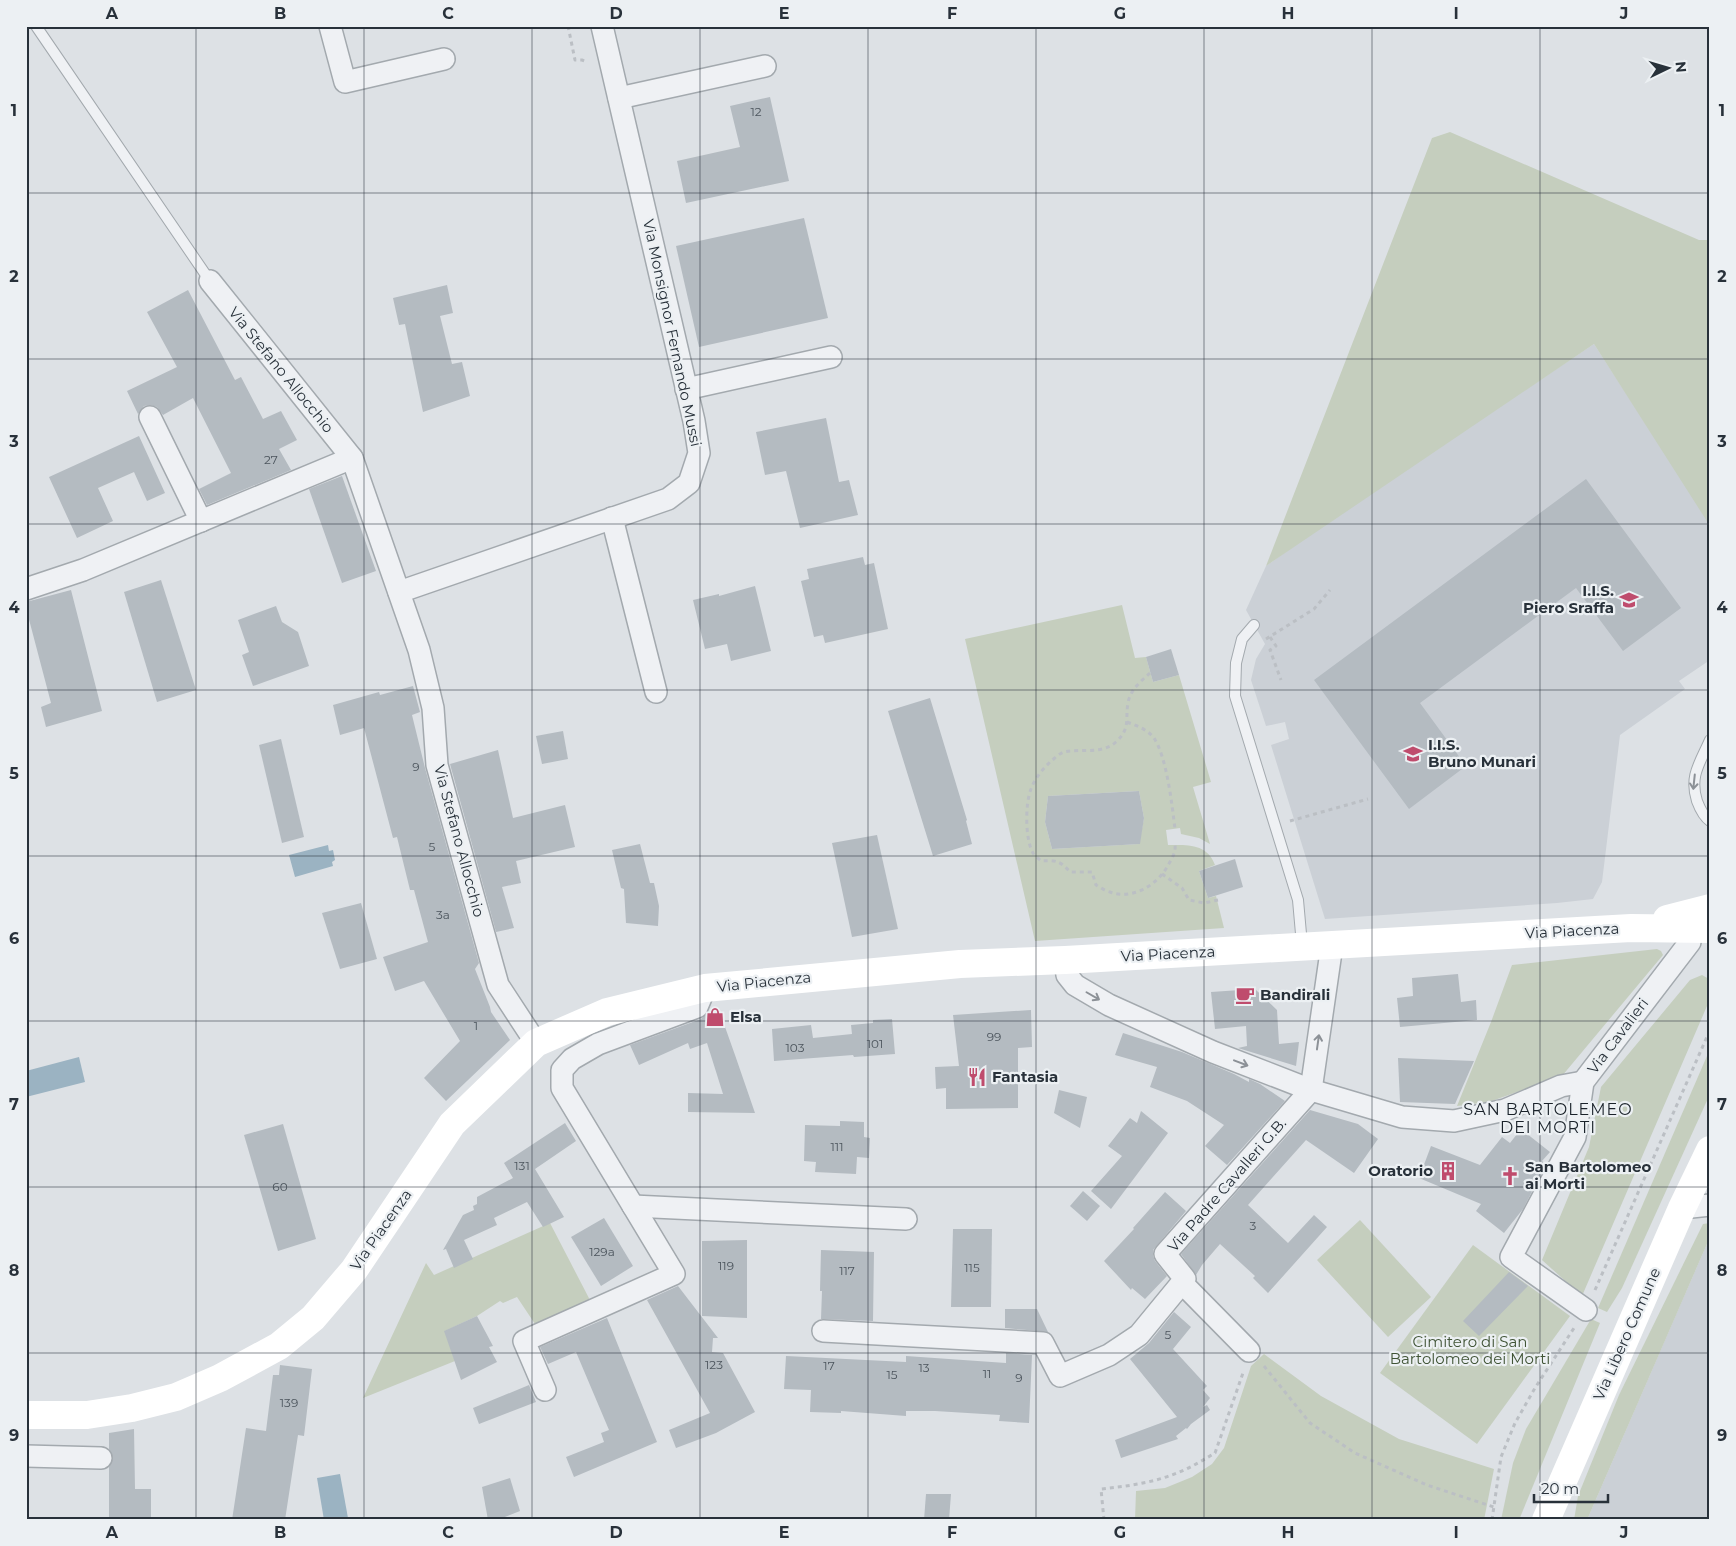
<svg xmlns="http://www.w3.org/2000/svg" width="1736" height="1546" viewBox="0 0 1736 1546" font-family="Montserrat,sans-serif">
<rect width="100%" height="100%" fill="#dde1e5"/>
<g fill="#cbd0d6">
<polygon points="1594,344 1710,523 1710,660 1679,681 1685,689 1620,735 1602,882 1593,899 1557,903 1325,919 1271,745 1289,739 1285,722 1266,726 1251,680 1256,659 1265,644 1246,610 1266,566 1330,520"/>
<polygon points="1710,1237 1710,1520 1587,1520 1679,1308"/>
</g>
<g fill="#c5cebe" fill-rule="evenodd">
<polygon points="1450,132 1699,240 1710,240 1710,526 1594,344 1266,566 1432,138"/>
<path d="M1122 605 1135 658 1146 657 1153 682 1179 675 1211 782 1193 787 1210 844 1199 838 1181 834 1180 828 1166 830 1168 845C1187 845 1207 843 1215 865L1199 871 1208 898 1216 896 1224 928 1035 941 965 639ZM1139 791 1144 818 1139 844 1052 849 1045 822 1048 796Z"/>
<polygon points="1657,949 1661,951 1663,955 1562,1076 1489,1102 1457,1106 1491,1022 1512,965"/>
<polygon points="1702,975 1709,979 1710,999 1582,1296 1542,1260 1589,1147 1601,1087 1690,980"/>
<polygon points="1710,1049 1710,1094 1622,1288 1607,1312 1598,1308"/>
<polygon points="1360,1220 1431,1297 1388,1337 1317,1260"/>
<polygon points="550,1223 592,1304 537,1327 517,1297 503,1303 500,1301 477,1316 445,1331 455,1361 363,1398 426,1263 434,1275"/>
<polygon points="1710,1223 1710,1237 1587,1520 1574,1520 1578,1496 1619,1395 1703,1224"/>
<polygon points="1473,1245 1570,1316 1477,1444 1380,1373"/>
<polygon points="1591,1319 1600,1323 1519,1520 1501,1520 1513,1463 1526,1429"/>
<polygon points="1264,1354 1321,1396 1399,1439 1494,1469 1484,1520 1135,1520 1136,1491 1165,1488 1192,1477 1212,1464 1224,1448 1251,1366"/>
</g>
<g fill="#9bb3c2">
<polygon points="328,845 329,851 333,850 335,860 332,862 333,866 295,877 289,855"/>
<polygon points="79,1057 85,1082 26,1097 26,1071"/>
<polygon points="340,1474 348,1518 324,1520 317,1478"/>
</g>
<g fill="#b4bbc1">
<polygon points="770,97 789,181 686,203 677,161 740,147 730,106"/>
<polygon points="804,218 828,318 699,347 676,246"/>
<polygon points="447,285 453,313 440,316 452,364 462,362 470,396 423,412 405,324 399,325 393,298"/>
<polygon points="188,290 235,380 241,377 263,419 281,411 297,440 279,449 291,470 207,505 199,489 231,473 193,398 163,415 157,407 150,405 144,406 138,414 127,391 177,367 147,312"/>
<polygon points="826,418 839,482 849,480 858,515 800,528 786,471 765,475 756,432"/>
<polygon points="139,436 165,493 147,501 134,472 98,488 113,521 77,538 49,477"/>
<polygon points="342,476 376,571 342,583 309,489"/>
<polygon points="1586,479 1681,608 1623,651 1576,588 1420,703 1466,766 1409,809 1314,680"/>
<polygon points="863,557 865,565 874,563 888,629 825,643 823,635 814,637 801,581 809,579 807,569"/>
<polygon points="161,580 196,690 157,702 124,592"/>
<polygon points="755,586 771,651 731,661 727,644 705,649 693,600 719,594 719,596"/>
<polygon points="71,590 102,711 46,727 41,707 51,703 26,608 26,602"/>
<polygon points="276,606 282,622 298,632 309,666 253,686 242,655 249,652 238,620"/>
<polygon points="1171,649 1179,675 1153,682 1146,657"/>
<polygon points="413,686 420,712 412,715 425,768 479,963 475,969 490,1007 491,1012 510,1040 446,1101 424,1078 460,1041 424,981 395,991 383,957 428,942 414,890 410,890 397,837 393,838 364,728 340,735 333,705 379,692 380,695"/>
<polygon points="930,698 967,820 966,821 972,844 933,856 888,711"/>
<polygon points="563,731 568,759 542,764 536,736"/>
<polygon points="281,739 304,837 282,843 259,745"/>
<polygon points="498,750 513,818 565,805 575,847 516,861 521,883 502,887 514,928 496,932 450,764"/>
<polygon points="1139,791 1144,818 1140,844 1052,849 1045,822 1048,796"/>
<polygon points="877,835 898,929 852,937 832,843"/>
<polygon points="640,844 650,883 654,883 659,906 658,926 626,923 624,889 621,888 612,850"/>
<polygon points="1235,859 1243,887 1208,898 1199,871"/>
<polygon points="361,903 377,959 340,969 322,913"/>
<polygon points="1458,974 1461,1002 1476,1000 1477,1020 1400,1027 1397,998 1413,996 1412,978"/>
<polygon points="1255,989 1277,1010 1279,1044 1299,1042 1296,1066 1238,1048 1247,1046 1246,1026 1215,1029 1211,992"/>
<polygon points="719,1010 735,1055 755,1113 688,1112 688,1093 723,1094 707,1043 690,1049 688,1043 639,1065 630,1045 701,1019 708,1013"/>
<polygon points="1031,1010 1032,1047 1018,1048 1018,1108 946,1109 946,1088 936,1089 935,1067 959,1066 953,1015"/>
<polygon points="892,1019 895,1054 854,1057 853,1055 774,1061 772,1029 811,1025 813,1038 852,1034 851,1025 873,1023 873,1020"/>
<polygon points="1123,1033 1182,1052 1234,1074 1249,1082 1249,1079 1260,1084 1285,1101 1227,1165 1205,1146 1224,1125 1187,1101 1150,1087 1157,1067 1115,1055"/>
<polygon points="1398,1058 1474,1061 1455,1104 1400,1102"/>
<polygon points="1059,1090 1087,1097 1080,1128 1054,1113"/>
<polygon points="1310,1110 1358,1124 1378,1139 1354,1173 1306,1140 1248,1205 1288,1243 1314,1215 1327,1227 1268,1293 1253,1278 1255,1276 1220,1244 1202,1265 1196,1275 1181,1254"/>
<polygon points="1141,1111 1168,1133 1111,1209 1091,1191 1122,1156 1108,1146 1130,1118 1137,1123"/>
<polygon points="840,1121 864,1122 864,1137 870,1138 869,1158 857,1157 856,1174 815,1172 816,1162 804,1161 805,1125 840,1126"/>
<polygon points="565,1123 576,1141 535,1169 564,1217 543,1227 527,1202 494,1218 497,1225 464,1240 473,1259 454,1268 446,1249 443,1250 463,1215 474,1210 473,1206 477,1204 477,1197 513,1178 504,1163"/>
<polygon points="283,1124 316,1239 278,1251 244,1135"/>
<polygon points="1521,1129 1550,1152 1542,1161 1546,1164 1523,1209 1504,1233 1476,1211 1481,1204 1419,1178 1431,1146 1480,1165 1502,1137 1510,1143"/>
<polygon points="1083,1191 1100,1206 1087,1221 1070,1206"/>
<polygon points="1165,1192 1186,1211 1153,1250 1153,1256 1155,1261 1167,1276 1145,1299 1132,1288 1131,1290 1104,1261 1134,1229 1133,1228"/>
<polygon points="604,1218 633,1266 601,1286 571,1237"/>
<polygon points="953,1229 992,1229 991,1307 951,1307"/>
<polygon points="747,1240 747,1318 702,1316 702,1241"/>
<polygon points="821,1250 874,1252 873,1321 821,1319 822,1291 820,1291"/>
<polygon points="1509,1272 1528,1286 1479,1336 1463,1321"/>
<polygon points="678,1286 718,1338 713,1338 712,1352 723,1353 755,1412 716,1433 676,1448 669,1430 710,1413 647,1300"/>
<polygon points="1005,1309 1037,1309 1048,1332 1005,1328"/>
<polygon points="1174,1312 1191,1327 1173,1349 1207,1386 1203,1390 1210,1398 1203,1407 1207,1405 1210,1410 1191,1424 1187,1429 1186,1428 1176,1436 1178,1439 1121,1458 1115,1440 1177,1417 1130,1359 1149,1343"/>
<polygon points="477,1316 493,1346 489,1347 497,1362 461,1380 444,1331"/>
<polygon points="607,1318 657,1442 574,1477 566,1457 604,1442 601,1433 609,1430 576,1352 548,1364 540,1347"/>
<polygon points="1006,1353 1032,1355 1029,1423 999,1421 1000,1415 935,1411 906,1411 906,1416 841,1411 841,1413 810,1412 811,1390 784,1389 786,1356 906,1362 906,1356 1006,1363"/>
<polygon points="280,1365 312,1369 304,1436 298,1435 285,1520 232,1520 246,1428 266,1431 273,1375 279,1375"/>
<polygon points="529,1385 536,1402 479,1424 473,1408"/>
<polygon points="134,1429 135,1489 151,1489 151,1520 109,1520 109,1467 113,1458 109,1449 109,1433"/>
<polygon points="510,1478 520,1511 497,1520 488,1520 482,1487"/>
<polygon points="926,1494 951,1494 949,1520 924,1520"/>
</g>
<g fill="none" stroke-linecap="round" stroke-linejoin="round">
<g stroke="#a3a9ae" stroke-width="12">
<g id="lane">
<polyline points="36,26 210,281"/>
<polyline points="1254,625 1242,639 1236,663 1235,696 1298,900 1302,945"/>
<path d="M1710 740C1700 763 1689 776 1697 801 1700 809 1704 817 1710 821"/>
</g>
</g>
<g stroke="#a3a9ae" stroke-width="24">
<g id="street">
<polyline points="330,26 345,82 444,59"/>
<polyline points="619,98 765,66"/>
<polyline points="210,281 352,458 419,650 433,708 437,765 498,985 536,1043"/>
<polyline points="686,389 831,357"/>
<polyline points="150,417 201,521"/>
<polyline points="612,518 656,692"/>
<polyline points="26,589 83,570 352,458"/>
<polyline points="399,592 668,499 689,483 699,453 694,421 602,26"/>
<polyline points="1065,960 1067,975 1075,985 1109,1005 1213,1052 1311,1090 1402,1117 1454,1121 1505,1110 1561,1086 1583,1082"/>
<polyline points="633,1206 906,1219"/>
<polyline points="1682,1208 1710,1205"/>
<polyline points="1182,1283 1249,1351"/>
<polyline points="1586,1310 1511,1257 1575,1137 1583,1082 1690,942 1691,929"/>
<polyline points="823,1331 1043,1343 1060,1376 1109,1355 1139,1335 1185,1279 1165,1254 1311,1090 1332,945"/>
<polyline points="545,1390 524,1341 674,1274 562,1088 562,1070 572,1059 598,1044 697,1007 705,988"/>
<polyline points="26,1456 101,1458"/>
</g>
</g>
<g stroke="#bbbfc4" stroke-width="3" stroke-dasharray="4 4" stroke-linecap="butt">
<polyline points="568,26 575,60 582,60 587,62"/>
<polyline points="1270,637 1276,646 1270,650 1281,680"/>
<polyline points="1266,639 1314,609 1330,590"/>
<path d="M1150 673C1141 681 1130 690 1128 703 1125 719 1131 728 1116 742 1102 755 1080 748 1064 752 1060 753 1055 758 1051 761 1043 769 1035 778 1031 789 1025 804 1025 839 1033 853 1035 856 1039 859 1041 861 1057 860 1060 861 1070 872H1092L1096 885C1100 887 1105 891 1110 892 1132 900 1156 886 1167 867 1171 860 1176 853 1175 845"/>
<path d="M1127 722C1137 726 1147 729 1154 738 1167 758 1172 805 1175 829"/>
<polyline points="1290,821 1368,799"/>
<polyline points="1162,874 1182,888 1189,900 1204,903 1218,900"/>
<polyline points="1595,1290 1710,1030"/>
<polyline points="1264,1366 1310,1423 1355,1453 1427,1485 1494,1507"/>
<path d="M1104 1520 1101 1489C1130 1486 1158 1482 1184 1470 1195 1465 1205 1459 1215 1453L1243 1373"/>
<polyline points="1492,1520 1501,1457 1515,1423 1535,1388 1574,1328"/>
</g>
<use href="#lane" stroke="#eff1f4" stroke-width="10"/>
<use href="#street" stroke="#eff1f4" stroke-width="21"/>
<g stroke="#fff" stroke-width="28">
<polyline points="1667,919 1710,908"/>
<polyline points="26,1415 87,1415 132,1408 176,1397 220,1378 279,1346 313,1318 354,1270 452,1124 536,1043 607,1012 705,988 960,964 1065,960 1631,928 1710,929"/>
<polyline points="1546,1520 1682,1208 1710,1150"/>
</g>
</g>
<defs><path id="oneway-shaft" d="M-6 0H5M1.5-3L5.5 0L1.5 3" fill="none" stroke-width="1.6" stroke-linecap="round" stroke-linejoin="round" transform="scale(1.25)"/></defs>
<g stroke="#8c9197">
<use href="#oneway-shaft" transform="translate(1694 782) rotate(96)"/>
<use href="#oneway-shaft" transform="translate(1093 996) rotate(30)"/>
<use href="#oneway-shaft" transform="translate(1318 1042) rotate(-82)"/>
<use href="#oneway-shaft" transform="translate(1241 1063) rotate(21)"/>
</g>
<path fill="none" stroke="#28313a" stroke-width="1" stroke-opacity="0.55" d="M196 26V1520M364 26V1520M532 26V1520M700 26V1520M868 26V1520M1036 26V1520M1204 26V1520M1372 26V1520M1540 26V1520M26 193H1710M26 359H1710M26 524H1710M26 690H1710M26 856H1710M26 1021H1710M26 1187H1710M26 1353H1710"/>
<defs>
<g id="school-bare" transform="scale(1.5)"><path d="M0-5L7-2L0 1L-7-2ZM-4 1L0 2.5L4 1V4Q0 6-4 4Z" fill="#bf4c6d" stroke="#ecf0f3" stroke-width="2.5" paint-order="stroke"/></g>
<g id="cafe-bare" transform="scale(1.5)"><path d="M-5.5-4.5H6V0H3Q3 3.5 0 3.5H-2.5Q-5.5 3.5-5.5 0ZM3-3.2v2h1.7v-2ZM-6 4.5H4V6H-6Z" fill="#bf4c6d" stroke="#ecf0f3" stroke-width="2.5" paint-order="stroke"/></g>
<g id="shop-bare" transform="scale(1.5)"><path d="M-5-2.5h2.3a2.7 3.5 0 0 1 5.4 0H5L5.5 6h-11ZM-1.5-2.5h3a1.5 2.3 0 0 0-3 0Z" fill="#bf4c6d" stroke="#ecf0f3" stroke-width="2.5" paint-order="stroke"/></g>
<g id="restaurant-bare" transform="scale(1.5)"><path d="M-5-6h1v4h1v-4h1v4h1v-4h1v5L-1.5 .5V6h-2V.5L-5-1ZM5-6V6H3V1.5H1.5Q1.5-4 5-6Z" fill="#bf4c6d" stroke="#ecf0f3" stroke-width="2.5" paint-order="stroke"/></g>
<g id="building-bare" transform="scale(1.5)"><path d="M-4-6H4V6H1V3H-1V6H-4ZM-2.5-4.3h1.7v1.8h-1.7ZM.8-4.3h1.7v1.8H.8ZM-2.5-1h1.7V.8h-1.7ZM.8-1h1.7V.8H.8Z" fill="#bf4c6d" stroke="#ecf0f3" stroke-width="2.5" paint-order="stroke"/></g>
<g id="church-bare" transform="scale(1.5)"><path d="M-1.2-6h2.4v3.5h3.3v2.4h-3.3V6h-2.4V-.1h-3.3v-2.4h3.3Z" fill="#bf4c6d" stroke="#ecf0f3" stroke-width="2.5" paint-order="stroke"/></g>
</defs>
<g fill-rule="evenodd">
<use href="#school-bare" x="1629" y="600"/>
<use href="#school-bare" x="1413" y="754"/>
<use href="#cafe-bare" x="1245" y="995"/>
<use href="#shop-bare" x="715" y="1017"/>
<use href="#restaurant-bare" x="977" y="1077"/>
<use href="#building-bare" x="1448" y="1171"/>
<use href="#church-bare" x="1510" y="1176"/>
</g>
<g text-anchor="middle" stroke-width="4.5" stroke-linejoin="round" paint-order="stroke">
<g font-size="12" fill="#4b545c">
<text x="756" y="116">12</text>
<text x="271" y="464">27</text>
<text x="416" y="771">9</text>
<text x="432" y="851">5</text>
<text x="443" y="919">3a</text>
<text x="476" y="1030">1</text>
<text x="994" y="1041">99</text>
<text x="875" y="1048">101</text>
<text x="795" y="1052">103</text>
<text x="837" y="1151">111</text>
<text x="522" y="1170">131</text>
<text x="280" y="1191">60</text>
<text x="1253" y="1230">3</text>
<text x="602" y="1256">129a</text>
<text x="726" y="1270">119</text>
<text x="972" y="1272">115</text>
<text x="847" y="1275">117</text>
<text x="1168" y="1339">5</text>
<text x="714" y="1369">123</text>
<text x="829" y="1370">17</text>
<text x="924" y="1372">13</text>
<text x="987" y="1378">11</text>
<text x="892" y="1379">15</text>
<text x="1019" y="1382">9</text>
<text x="289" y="1407">139</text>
</g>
<g font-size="15" fill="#28313a" stroke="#ecf0f3">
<text transform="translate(672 333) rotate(78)" y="5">Via Monsignor Fernando Mussi</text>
<text transform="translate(281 370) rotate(51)" y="5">Via Stefano Allocchio</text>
<text transform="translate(459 841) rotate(75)" y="5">Via Stefano Allocchio</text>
<text transform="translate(1572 931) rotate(-3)" y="5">Via Piacenza</text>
<text transform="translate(1168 954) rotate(-3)" y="5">Via Piacenza</text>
<text transform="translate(764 982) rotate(-6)" y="5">Via Piacenza</text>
<text transform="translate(1618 1036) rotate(-53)" y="5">Via Cavalieri</text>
<text transform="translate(1227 1185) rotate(-49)" y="5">Via Padre Cavalleri G.B.</text>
<text transform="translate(381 1230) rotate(-55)" y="5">Via Piacenza</text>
<text transform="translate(1627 1334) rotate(-66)" y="5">Via Libero Comune</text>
</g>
<g font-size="15" font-weight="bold" fill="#28313a" stroke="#ecf0f3" text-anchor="start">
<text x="1614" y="596" text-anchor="end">I.I.S.<tspan x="1614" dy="17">Piero Sraffa</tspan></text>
<text x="1428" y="750">I.I.S.<tspan x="1428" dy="17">Bruno Munari</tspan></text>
<text x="1260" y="1000">Bandirali</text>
<text x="730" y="1022">Elsa</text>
<text x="992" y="1082">Fantasia</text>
<text x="1525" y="1172">San Bartolomeo<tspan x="1525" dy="17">ai Morti</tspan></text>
<text x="1433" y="1176" text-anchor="end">Oratorio</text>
</g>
<g font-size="15" fill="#405436" stroke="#ecf0f3">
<text x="1470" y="1347">Cimitero di San<tspan x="1470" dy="17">Bartolomeo dei Morti</tspan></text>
</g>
<g font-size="16" letter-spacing="1" fill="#1a222a" stroke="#ecf0f3">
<text x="1548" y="1115">SAN BARTOLEMEO<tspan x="1548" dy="18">DEI MORTI</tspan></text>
</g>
</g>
<rect width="1736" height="1546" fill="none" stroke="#ecf0f3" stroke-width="55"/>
<g transform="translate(1668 68) rotate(85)" stroke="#ecf0f3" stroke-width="4" paint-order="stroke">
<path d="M0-4L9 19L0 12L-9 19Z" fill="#28313a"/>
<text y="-8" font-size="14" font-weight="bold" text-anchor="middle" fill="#28313a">N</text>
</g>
<path d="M1534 1494v8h74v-8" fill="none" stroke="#28313a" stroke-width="2.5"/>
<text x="1541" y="1494" font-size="15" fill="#28313a" stroke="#ecf0f3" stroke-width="4" paint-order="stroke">20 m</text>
<rect x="28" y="28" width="1680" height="1490" fill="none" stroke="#28313a" stroke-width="2"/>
<g font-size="16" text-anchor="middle" font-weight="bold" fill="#28313a">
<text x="112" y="19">A</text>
<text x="280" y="19">B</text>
<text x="448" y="19">C</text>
<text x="616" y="19">D</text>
<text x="784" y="19">E</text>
<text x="952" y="19">F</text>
<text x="1120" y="19">G</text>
<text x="1288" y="19">H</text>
<text x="1456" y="19">I</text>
<text x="1624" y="19">J</text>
<text x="14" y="116">1</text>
<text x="1722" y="116">1</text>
<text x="14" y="282">2</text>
<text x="1722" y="282">2</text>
<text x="14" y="447">3</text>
<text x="1722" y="447">3</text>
<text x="14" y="613">4</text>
<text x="1722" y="613">4</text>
<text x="14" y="779">5</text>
<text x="1722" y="779">5</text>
<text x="14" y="944">6</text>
<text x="1722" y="944">6</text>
<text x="14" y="1110">7</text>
<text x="1722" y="1110">7</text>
<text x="14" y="1276">8</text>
<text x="1722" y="1276">8</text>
<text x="14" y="1441">9</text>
<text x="1722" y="1441">9</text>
<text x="112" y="1538">A</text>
<text x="280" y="1538">B</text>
<text x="448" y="1538">C</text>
<text x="616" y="1538">D</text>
<text x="784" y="1538">E</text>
<text x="952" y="1538">F</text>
<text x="1120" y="1538">G</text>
<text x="1288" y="1538">H</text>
<text x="1456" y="1538">I</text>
<text x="1624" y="1538">J</text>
</g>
</svg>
